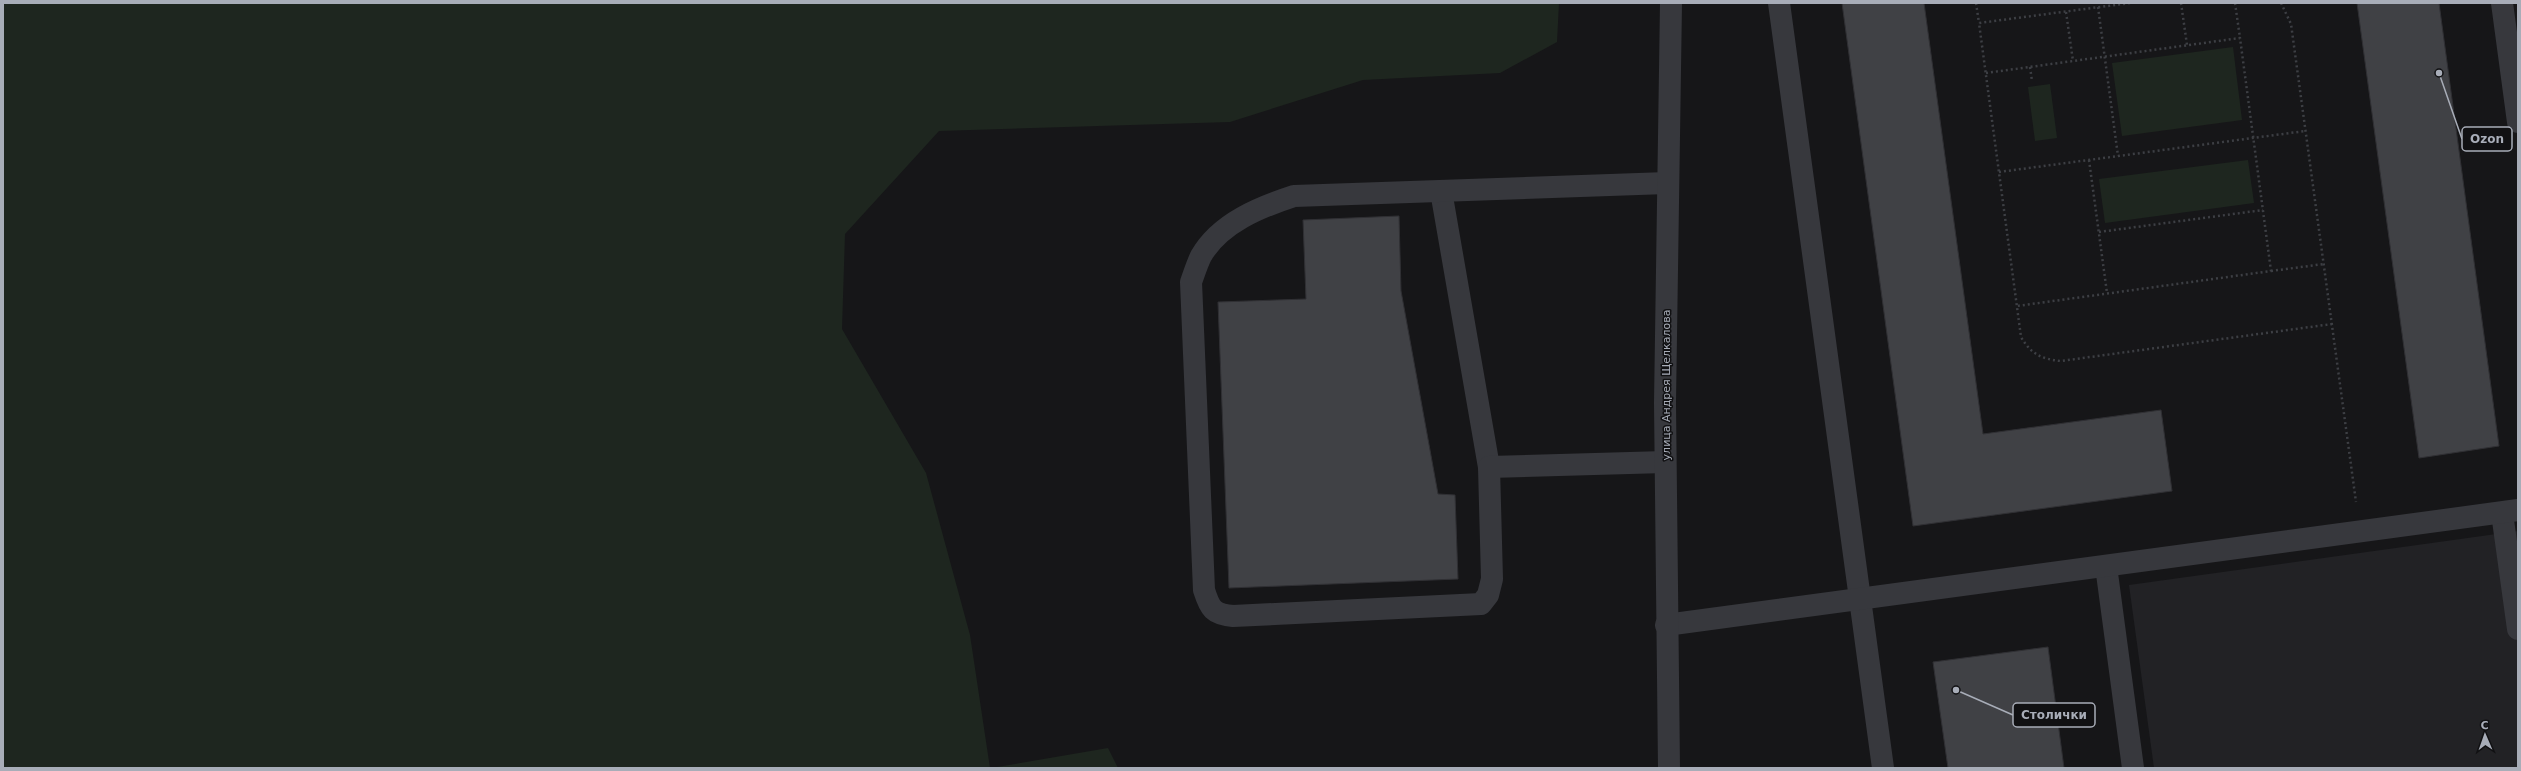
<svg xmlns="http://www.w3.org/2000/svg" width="2521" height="771" viewBox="0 0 2521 771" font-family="'DejaVu Sans',sans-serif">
<rect width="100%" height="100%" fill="#161618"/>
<polygon fill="#222225" points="2518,531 2518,768 2154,768 2129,585"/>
<g fill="#1e261f">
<polygon points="3,3 1559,3 1557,42 1500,73 1363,80 1230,122 939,131 845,234 842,329 926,473 970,635 990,768 3,768"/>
<polygon points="2233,47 2242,120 2122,136 2112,63"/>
<polygon points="2050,84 2057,138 2035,141 2028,87"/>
<polygon points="2248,160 2254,203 2105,223 2099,179"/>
<polygon points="1108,748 1118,768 991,768"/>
</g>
<g fill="#404145" stroke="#303034">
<polygon points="1842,3 1924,3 1983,434 2161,410 2172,491 1913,526"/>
<polygon points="2357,3 2439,3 2499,446 2419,458"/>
<polygon points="1399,216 1401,291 1438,494 1455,495 1458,579 1229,588 1218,302 1306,299 1303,220"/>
<polygon points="2048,647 2064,768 1948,768 1933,662"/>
</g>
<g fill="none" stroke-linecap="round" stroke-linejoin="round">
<g stroke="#3d3f44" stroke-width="2.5" stroke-dasharray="2 3" stroke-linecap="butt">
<polyline points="1976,3 1979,23"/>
<path d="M2130 3 1979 23 2021 337C2031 354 2041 359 2061 361L2332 324"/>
<polyline points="2181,3 2187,45"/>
<polyline points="2235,3 2240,38"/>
<polyline points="2281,3 2291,24 2356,502"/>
<polyline points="2098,7 2118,156"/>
<polyline points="2066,12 2073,61"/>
<polyline points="2030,67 2032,81"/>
<polyline points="1986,73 2240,38 2271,271 2017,306"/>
<polyline points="2089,160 2107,293"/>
<polyline points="1999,172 2305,131"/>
<polyline points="2099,232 2263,210"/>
<polyline points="2271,271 2324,264"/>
</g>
<g stroke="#37383d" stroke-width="22">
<polyline points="1779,3 1883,768"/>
<polyline points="2502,3 2518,122"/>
<polyline points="1441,191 1489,467"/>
<path d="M1665 462 1489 467 1492 579 1488 595 1481 604 1233 616C1213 614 1210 609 1204 590L1191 282C1194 274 1197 264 1201 256 1220 223 1260 207 1294 196L1667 183"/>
<polyline points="2502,513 2518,629"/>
<polyline points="2106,566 2133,768"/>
<polyline points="1666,625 2518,510"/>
<polyline points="1669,768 1665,403 1671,3"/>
</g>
</g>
<g text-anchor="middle" stroke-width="3" stroke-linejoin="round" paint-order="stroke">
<g font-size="11" fill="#a8adb8" stroke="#111113">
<text transform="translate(1666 385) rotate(-90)" y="4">улица Андрея Щелкалова</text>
</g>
</g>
<path fill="none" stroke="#a8adb8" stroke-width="1.5" d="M2439 73L2462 139M1956 690L2013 715"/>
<g fill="#a8adb8" stroke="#111113" stroke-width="1.5">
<circle cx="2439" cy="73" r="4"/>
<circle cx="1956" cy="690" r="4"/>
</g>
<g fill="#111113" stroke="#a8adb8" stroke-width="1.5">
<rect x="2462" y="127" width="50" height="24" rx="4"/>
<rect x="2013" y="703" width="82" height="24" rx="4"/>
</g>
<g font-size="12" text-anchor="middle" font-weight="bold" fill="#a8adb8">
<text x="2487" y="143">Ozon</text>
<text x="2054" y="719">Столички</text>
</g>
<rect width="2521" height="771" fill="none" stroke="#a8adb8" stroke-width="8"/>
<g transform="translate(2485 735) rotate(358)" stroke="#111113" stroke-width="3" paint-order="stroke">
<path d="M0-3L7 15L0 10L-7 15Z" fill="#a8adb8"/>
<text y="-6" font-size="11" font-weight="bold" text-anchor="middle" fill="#a8adb8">С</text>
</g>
</svg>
